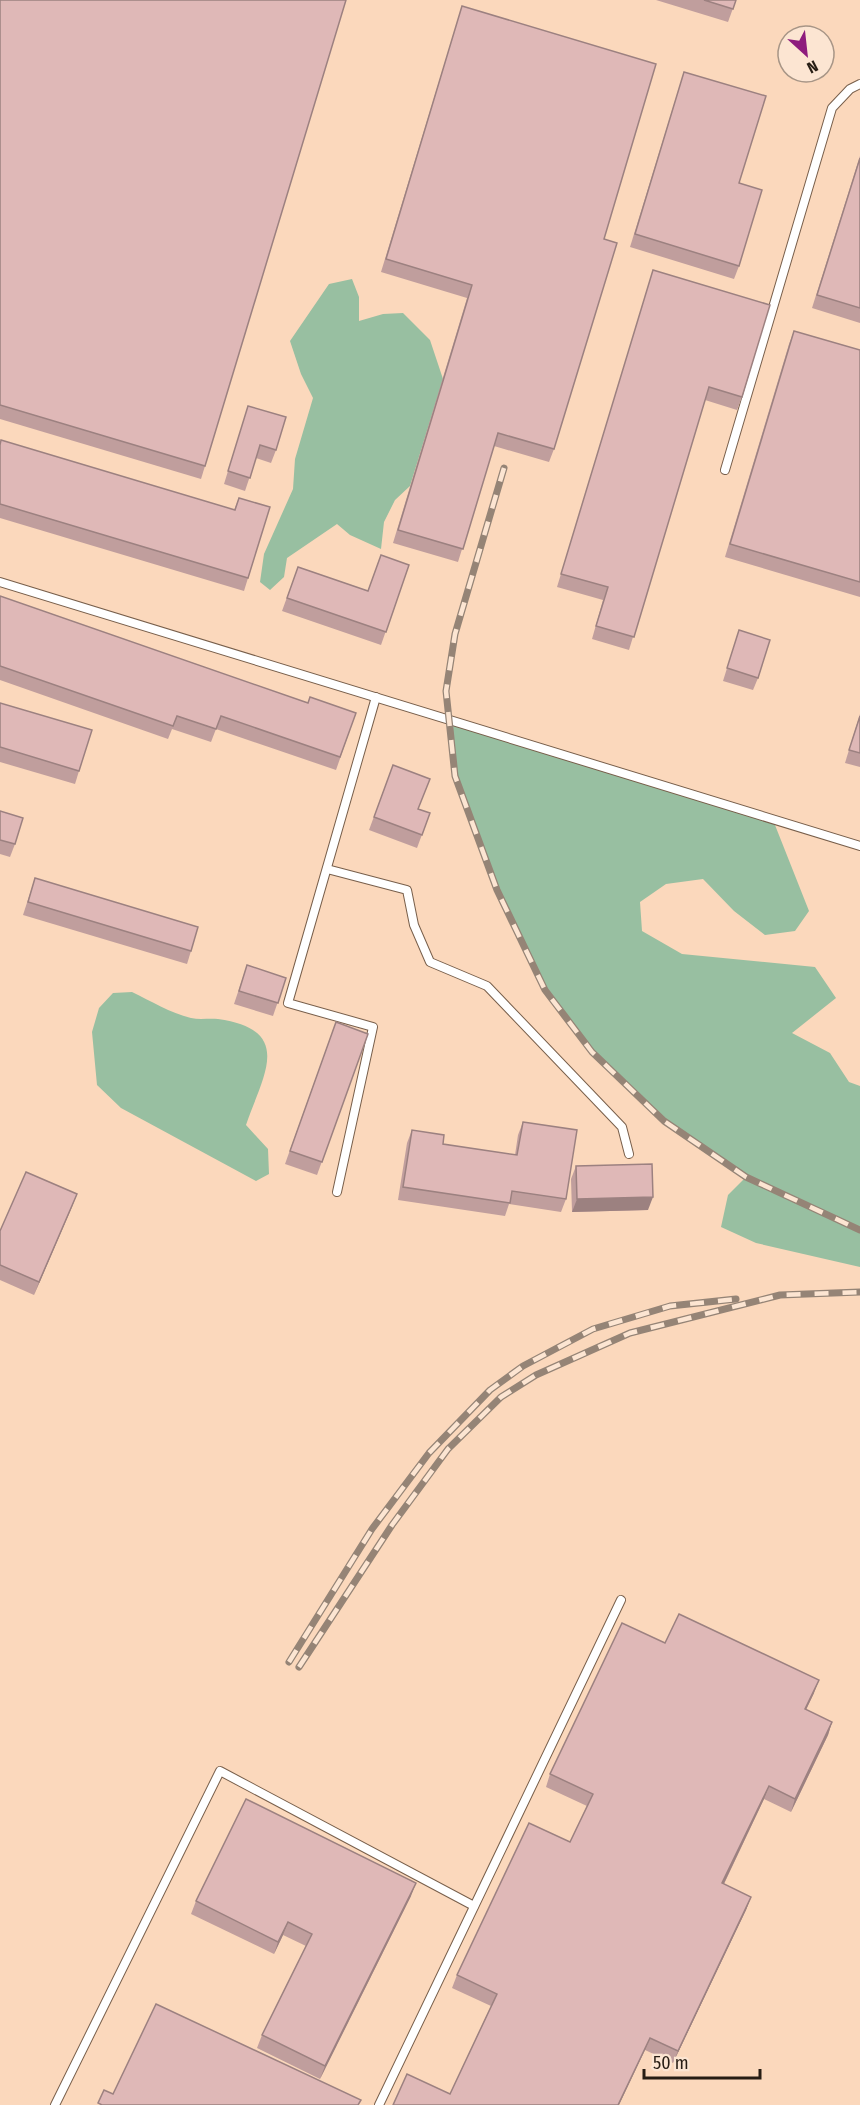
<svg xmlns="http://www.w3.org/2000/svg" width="860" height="2105" viewBox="0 0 860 2105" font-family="'Fira Sans Condensed',sans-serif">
<rect width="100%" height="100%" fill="#fce5d2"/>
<path fill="#fbd8bc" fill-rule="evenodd" d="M0 0H860V2105H0ZM788 36H824V72H788Z"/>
<g fill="#98bfa1">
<polygon points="352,279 359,297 359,321 383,314 403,313 430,340 443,379 410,486 395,500 384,522 381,549 350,535 337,524 287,558 284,577 270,590 260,582 264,554 293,489 295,459 313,398 301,374 290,341 329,284"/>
<polygon points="449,720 773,820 809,911 795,931 765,935 734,911 703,879 666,884 640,902 642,931 682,954 815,967 836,998 792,1033 830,1053 849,1082 860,1086 860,1267 756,1243 721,1227 728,1195 746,1177 664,1121 592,1052 545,990 497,890 455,776"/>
<path d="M132 992C151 1001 170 1013 191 1018 200 1020 209 1018 218 1019 295 1030 263 1075 246 1125L268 1149 269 1174 256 1181 121 1108 97 1085 92 1032 99 1008 113 993Z"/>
</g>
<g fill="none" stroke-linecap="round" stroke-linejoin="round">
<g stroke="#785f4b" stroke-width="10">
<g id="service">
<polyline points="725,470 832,108 850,89 860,84"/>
<polyline points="0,582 860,846"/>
<polyline points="327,869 407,890 414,925 430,962 487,986 622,1127 629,1154"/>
<polyline points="337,1192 373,1027 288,1003 376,697"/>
<polyline points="55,2105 220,1771 474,1906"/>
<polyline points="379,2105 621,1600"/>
</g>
</g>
<use href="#service" stroke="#fff" stroke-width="8"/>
<g stroke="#958476" stroke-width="7">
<g id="rail">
<polyline points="504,468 455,634 446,691 455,776 497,890 545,990 592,1052 664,1121 746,1177 860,1230"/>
<polyline points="289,1662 372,1529 429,1453 490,1390 523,1366 593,1329 670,1306 736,1299"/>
<polyline points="299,1667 392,1525 448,1449 501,1397 536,1375 630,1333 780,1295 860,1292"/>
</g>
</g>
<use href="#rail" stroke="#fce5d2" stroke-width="4.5" stroke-dasharray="14" stroke-linecap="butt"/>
</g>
<g fill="#c09e9d">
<polygon points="0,0 205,466 201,479 0,419"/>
<polygon points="656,0 736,0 728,22"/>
<polygon points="462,6 604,239 554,449 549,462 494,446 458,562 393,543 467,298 381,272"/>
<polygon points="684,72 739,183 739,266 734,279 630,247"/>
<polygon points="860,156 860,323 812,308"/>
<polygon points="653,270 742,397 737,410 705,400 629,650 592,639 603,600 557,587"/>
<polygon points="794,331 860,350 860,597 725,557 789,344"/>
<polygon points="248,406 276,450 271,463 256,458 245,491 224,484"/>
<polygon points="0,444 234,510 239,498 248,578 244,591 0,518"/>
<polygon points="409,565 381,645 282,611 298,567 368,591"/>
<polygon points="0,596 308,703 356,713 336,770 216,729 211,742 172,729 168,739 0,680"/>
<polygon points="739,630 758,678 753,690 723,681"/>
<polygon points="0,703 79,771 75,784 0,762"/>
<polygon points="860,714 860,767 845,763"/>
<polygon points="393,765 419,809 430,813 417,848 369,830"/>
<polygon points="0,811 15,844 10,857 0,854"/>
<polygon points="35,878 191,951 187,964 23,915"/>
<polygon points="247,965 286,978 273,1016 234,1004"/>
<polygon points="336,1022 368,1034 317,1175 285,1164"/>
<polygon points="523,1122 566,1199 561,1212 509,1204 505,1216 398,1200 407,1143 412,1130 443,1144 515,1155 518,1135"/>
<polygon points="576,1166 648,1210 572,1212 571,1179"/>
<polygon points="77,1194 34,1295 0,1280 0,1231"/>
<polygon points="665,1643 814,1693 806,1710 832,1722 828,1735 791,1812 764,1799 724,1884 751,1897 746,1910 673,2063 645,2050 450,2094 491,2006 452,1988 457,1975 570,1842 587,1806 546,1787 550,1774"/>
<polygon points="411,1896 320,2079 257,2048 262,2035 306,1946 283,1935 274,1954 191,1914 196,1901"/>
</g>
<g fill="#9c8180">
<polygon points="77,1194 72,1207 34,1295 39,1282"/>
<polygon points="653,1197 648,1210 572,1212 577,1199"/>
<polygon points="819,1680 814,1693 800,1722 805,1709"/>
<polygon points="832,1722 828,1735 791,1812 795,1799"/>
<polygon points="769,1786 764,1799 718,1896 722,1883"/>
<polygon points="416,1883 411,1896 320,2079 325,2066"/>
<polygon points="751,1897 746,1910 673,2063 678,2051"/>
<polygon points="288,1922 283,1935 274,1954 278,1942"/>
<polygon points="650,2038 645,2050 619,2105 618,2105"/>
</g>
<g fill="#dfb8b7" stroke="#9c8180" stroke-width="1.5">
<polygon points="0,0 346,0 205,466 0,405"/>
<polygon points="704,0 736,0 733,9"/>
<polygon points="462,6 656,64 604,239 617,243 554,449 498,433 463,549 398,530 472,285 386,259"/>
<polygon points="684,72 766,96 739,183 762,190 739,266 635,234"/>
<polygon points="860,158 860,308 817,295"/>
<polygon points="653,270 770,305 742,397 709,387 634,637 596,626 608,587 561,574"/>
<polygon points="794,331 860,350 860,582 730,544"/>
<polygon points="248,406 286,417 276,450 260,445 250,478 228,471"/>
<polygon points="1,440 235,510 239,498 270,507 248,578 0,504 0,445"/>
<polygon points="381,555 409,565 386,632 287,598 298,567 368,591"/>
<polygon points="0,596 308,703 310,697 356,713 340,757 221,716 216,729 177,716 173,726 0,666"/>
<polygon points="739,630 770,640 758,678 727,668"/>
<polygon points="0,703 92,730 79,771 0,747"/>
<polygon points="860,716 860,753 849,750"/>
<polygon points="393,765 430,779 418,809 430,813 422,835 374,817"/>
<polygon points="0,811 23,818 15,844 0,840"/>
<polygon points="35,878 198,927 191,951 28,902"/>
<polygon points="247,965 286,978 278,1003 239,991"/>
<polygon points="336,1022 368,1034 322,1162 290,1151"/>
<polygon points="523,1122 577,1130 566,1199 512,1191 510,1203 403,1187 412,1130 444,1135 443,1144 517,1155"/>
<polygon points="652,1164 653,1197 577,1199 576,1166"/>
<polygon points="26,1172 77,1194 39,1282 0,1265 0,1231"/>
<polygon points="679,1614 819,1680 805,1709 832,1722 795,1799 769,1786 722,1883 751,1897 678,2051 650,2038 618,2105 393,2105 407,2074 450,2094 497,1994 457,1975 529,1823 570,1842 593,1794 550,1774 622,1623 665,1643"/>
<polygon points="246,1799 416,1883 325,2066 262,2035 312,1934 288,1922 278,1942 196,1901"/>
<polygon points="156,2004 361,2100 358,2105 102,2105 98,2103 104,2090 113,2094"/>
</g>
<g transform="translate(806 54) rotate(153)"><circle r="28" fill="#fce5d2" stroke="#a79586" stroke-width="1.5"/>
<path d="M0-4.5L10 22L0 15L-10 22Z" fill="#8e1b7d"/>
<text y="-9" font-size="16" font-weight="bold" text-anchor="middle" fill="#271d14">N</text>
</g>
<path d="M644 2069v9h116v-9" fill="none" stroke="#271d14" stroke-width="3"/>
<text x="653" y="2069" font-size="18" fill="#271d14" stroke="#fce5d2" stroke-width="4.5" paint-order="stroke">50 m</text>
</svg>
